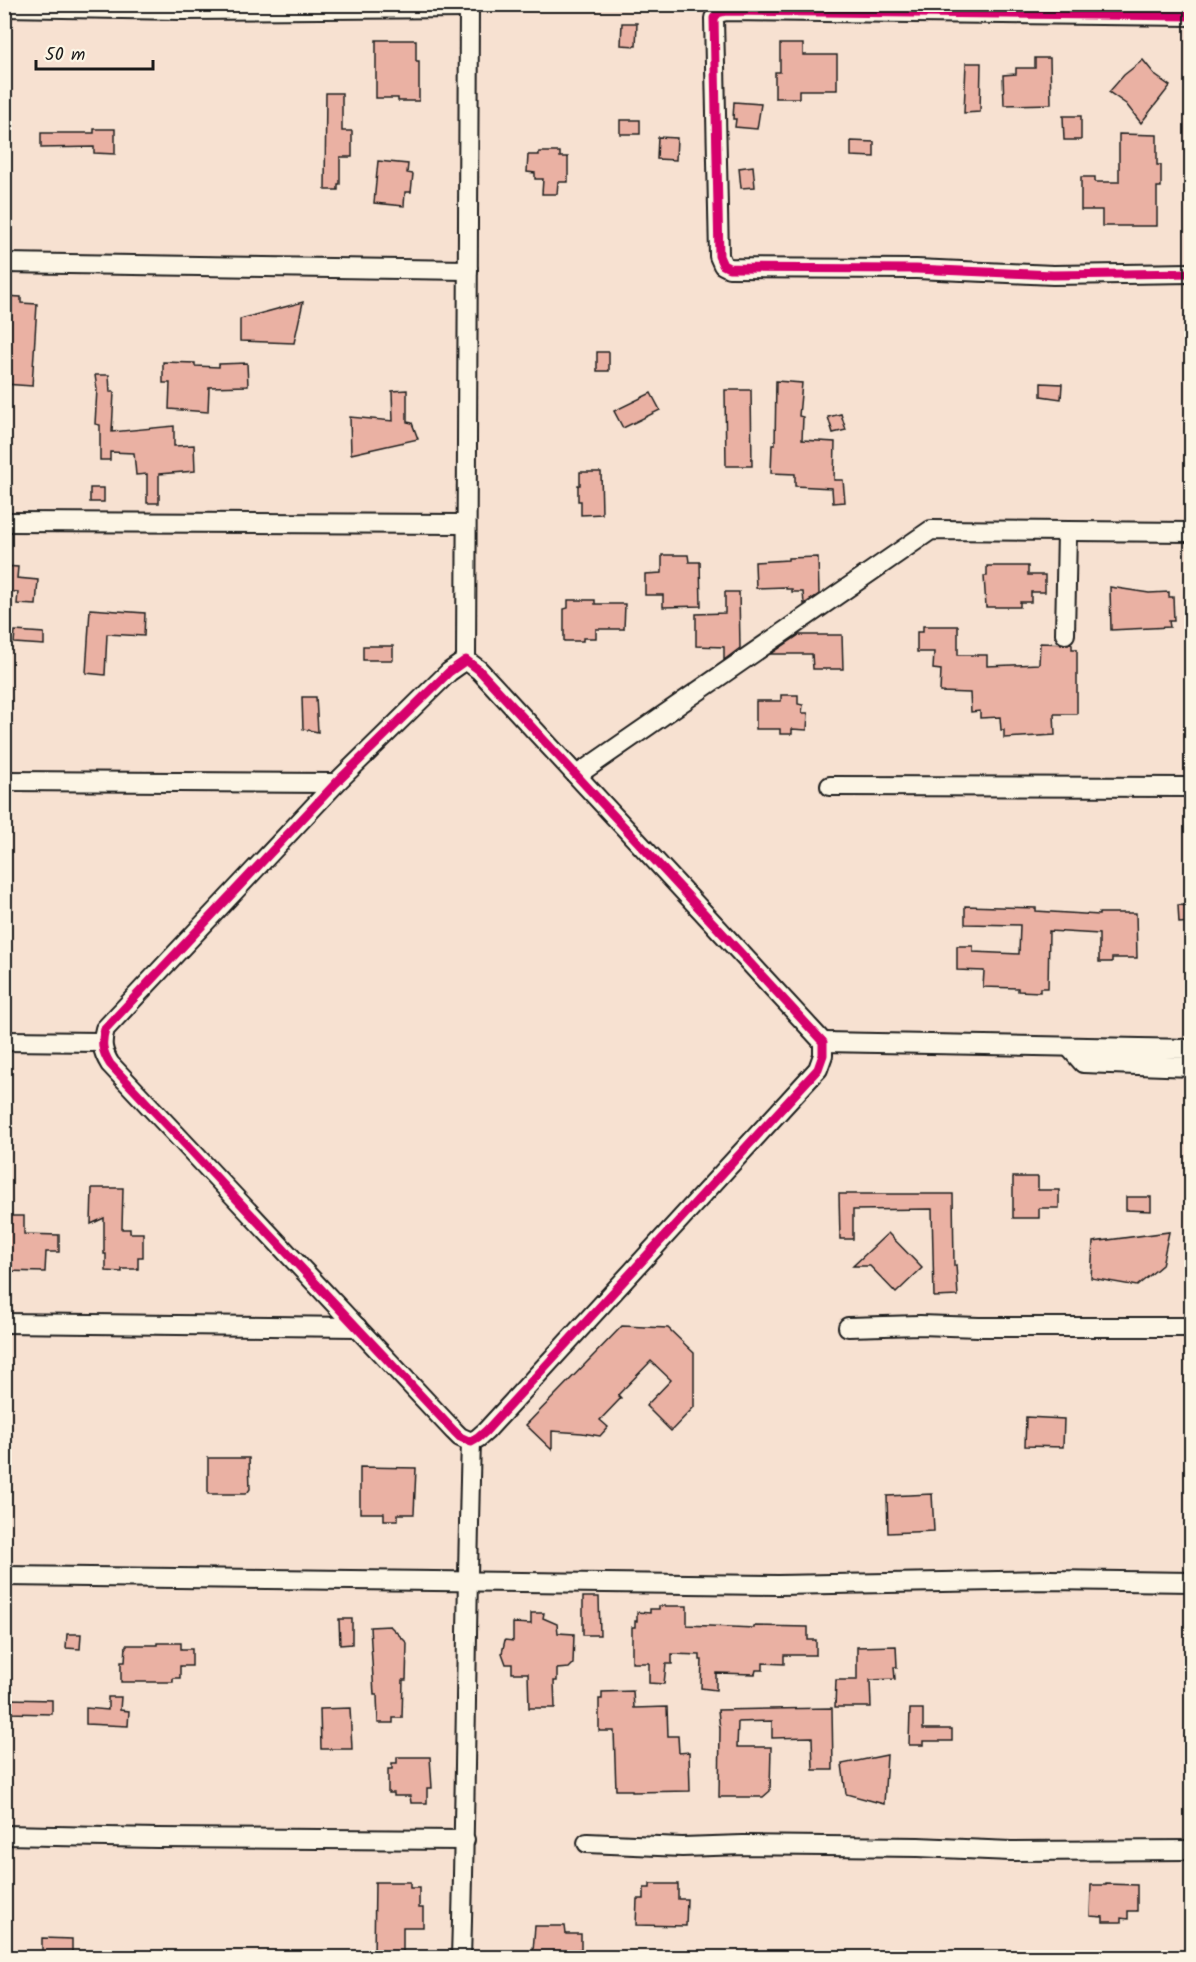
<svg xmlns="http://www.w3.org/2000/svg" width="1196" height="1962" viewBox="0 0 1196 1962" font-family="Kalam,sans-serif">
<rect width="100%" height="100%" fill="#f7e1d1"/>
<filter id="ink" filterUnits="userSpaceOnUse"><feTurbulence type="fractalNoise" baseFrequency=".0167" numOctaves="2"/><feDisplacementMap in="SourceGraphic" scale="12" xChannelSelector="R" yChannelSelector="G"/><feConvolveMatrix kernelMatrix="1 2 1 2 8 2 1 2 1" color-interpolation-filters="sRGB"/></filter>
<g filter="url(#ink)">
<g fill="#eab1a3" stroke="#1c1c1c" stroke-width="1.5">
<polygon points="622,23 637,23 636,46 621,45"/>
<polygon points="376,40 416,40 416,61 419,61 419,101 398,101 398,98 376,98"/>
<polygon points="780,44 803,44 803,55 837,55 837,90 799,90 799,98 775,98 775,72 780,72"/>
<polygon points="1035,58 1050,58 1051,104 1004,105 1003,75 1016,74 1016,68 1035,68"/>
<polygon points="1143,60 1156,76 1170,86 1141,123 1126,104 1109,92 1124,75"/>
<polygon points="966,63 981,63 980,112 964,113"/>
<polygon points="326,93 342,93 342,131 352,131 352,157 340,157 340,184 338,184 338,190 325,190"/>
<polygon points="734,102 761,104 757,129 735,127 736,119 733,119"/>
<polygon points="1063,116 1081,116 1081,140 1064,140"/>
<rect x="620" y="120" width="20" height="14"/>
<polygon points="94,129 115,129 115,154 94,153 94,147 41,148 41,133 94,133"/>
<polygon points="1119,134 1157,135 1157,165 1161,165 1161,187 1157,187 1157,226 1102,226 1102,210 1081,210 1081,177 1095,177 1095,182 1119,182"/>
<polygon points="658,137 677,138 676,160 657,159"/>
<polygon points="851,141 874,142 874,157 851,156"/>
<polygon points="539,152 560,152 560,157 568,157 568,182 558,182 557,194 542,194 543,179 535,179 535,173 527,172 528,155 539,155"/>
<polygon points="378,161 408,164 407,173 413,174 411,192 405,192 404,206 374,203"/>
<polygon points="753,166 755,187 741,188 739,168"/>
<polygon points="4,296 21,297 21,303 37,304 32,386 4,384"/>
<polygon points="303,302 294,343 240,341 240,319"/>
<rect x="597" y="352" width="12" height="19"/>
<polygon points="163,362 195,363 195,366 219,367 219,364 247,363 248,386 209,387 208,412 169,409 170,383 163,383"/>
<polygon points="95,375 109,375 110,392 114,392 112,432 174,426 174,446 194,445 195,471 159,474 159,503 147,503 147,474 136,475 134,453 110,452 110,460 100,460 100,425 95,424 97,389"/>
<polygon points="776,381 802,383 799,416 803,417 802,440 835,442 834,480 843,480 845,502 833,503 832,488 795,486 795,474 771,473 772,445 775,445"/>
<polygon points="1041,383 1062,384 1061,399 1041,396"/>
<polygon points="407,390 407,422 412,423 418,439 351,454 350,417 393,421 392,391"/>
<polygon points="725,390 751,390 752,466 726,466"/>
<polygon points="651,393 660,410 623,428 614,411"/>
<polygon points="841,414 846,430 833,433 828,417"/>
<polygon points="580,472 601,472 602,514 581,515 581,501 578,501 578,485 580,485"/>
<rect x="90" y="488" width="14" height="14"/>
<polygon points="662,555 688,555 689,562 700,562 701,606 663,607 663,595 645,595 645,574 662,573"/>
<polygon points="818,557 819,594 804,604 803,592 792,592 792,589 786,589 786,587 756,588 755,562 788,560 788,558"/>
<polygon points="4,566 18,567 17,578 38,580 36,605 17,604 18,592 4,591"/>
<polygon points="987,566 1028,566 1028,575 1045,575 1045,592 1031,592 1031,602 1020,602 1020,607 986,607 984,576 987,576"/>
<polygon points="1110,587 1149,593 1169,592 1169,597 1173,597 1174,621 1169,621 1170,627 1111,630"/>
<polygon points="725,592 739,592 740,648 724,660 724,647 696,646 696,614 725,613"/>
<polygon points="568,600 595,600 595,604 625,604 624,629 596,629 596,638 583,638 583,641 564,641 564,609 568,608"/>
<polygon points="90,609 145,613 144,636 107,634 105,675 86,673"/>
<polygon points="923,626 958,626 958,655 987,655 987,666 1039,664 1040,643 1072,644 1072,649 1077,649 1077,714 1054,714 1055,735 1004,738 1004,730 1001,730 1000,717 980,718 980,711 971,712 970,693 940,692 941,670 933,669 934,652 917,652 917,632 923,632"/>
<polygon points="15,631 44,633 44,645 14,643"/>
<polygon points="799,635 842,635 843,669 813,669 812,654 771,654"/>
<rect x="363" y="646" width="30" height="14"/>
<polygon points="781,695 798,695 798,704 803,705 802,713 808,713 807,730 792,729 792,734 780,734 780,729 756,729 756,701 781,701"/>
<polygon points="302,697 316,697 318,732 303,729"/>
<polygon points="1178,905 1191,906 1191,922 1179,923"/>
<polygon points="965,906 1036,908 1036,911 1099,915 1099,913 1136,913 1137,958 1112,958 1112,962 1099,962 1099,934 1049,931 1048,988 1040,988 1040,992 1018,991 1018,988 983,987 984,971 957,970 957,946 973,946 973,952 1019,954 1020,925 965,924"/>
<polygon points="1013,1177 1038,1177 1038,1190 1059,1190 1059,1208 1039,1208 1039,1218 1013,1218"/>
<polygon points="92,1188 123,1188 122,1229 130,1229 130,1233 143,1233 143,1257 138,1257 138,1269 122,1269 122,1272 106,1271 106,1254 104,1254 104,1218 91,1224"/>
<polygon points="839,1194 953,1194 954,1266 956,1265 958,1296 934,1297 932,1209 853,1210 853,1239 840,1239"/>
<polygon points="1126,1197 1151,1197 1151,1211 1126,1210"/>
<polygon points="4,1216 24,1216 24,1234 59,1235 59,1252 46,1252 45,1272 4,1271"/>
<polygon points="1169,1232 1162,1265 1137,1286 1091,1278 1093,1242"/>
<polygon points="888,1233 922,1268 896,1293 870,1266 853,1266"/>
<polygon points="622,1326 668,1328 694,1353 694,1407 671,1431 646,1406 671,1380 651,1361 618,1395 621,1398 600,1420 608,1427 600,1436 582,1433 552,1431 552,1450 526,1425"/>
<polygon points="1026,1417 1064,1419 1063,1447 1025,1446"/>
<polygon points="208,1458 249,1458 250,1489 248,1492 245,1494 208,1494"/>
<polygon points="360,1467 416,1468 414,1514 398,1514 398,1520 384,1520 384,1513 360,1513"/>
<polygon points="932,1494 934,1531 888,1533 887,1496"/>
<polygon points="583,1597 599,1597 600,1635 583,1635"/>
<polygon points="659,1606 687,1606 687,1625 754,1628 754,1626 808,1627 808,1640 816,1640 816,1655 784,1655 784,1664 763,1663 763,1670 756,1670 755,1674 716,1673 716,1690 701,1688 702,1660 700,1660 700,1655 672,1654 672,1664 666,1664 664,1684 649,1683 649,1663 632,1663 632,1627 635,1627 635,1621 637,1621 637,1612 650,1613 650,1609 659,1609"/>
<polygon points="531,1613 544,1613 543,1618 557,1624 558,1633 574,1634 573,1664 569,1668 557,1669 557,1681 554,1681 555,1708 529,1708 528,1673 512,1673 512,1664 506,1664 502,1653 505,1640 513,1641 513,1623 531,1624"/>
<polygon points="339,1619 352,1619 352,1644 340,1645"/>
<polygon points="390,1626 407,1643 406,1680 403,1680 402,1718 393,1718 393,1723 378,1723 377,1695 374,1695 370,1627"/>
<polygon points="67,1634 81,1634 80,1649 66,1648"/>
<polygon points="157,1643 181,1643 181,1649 192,1649 192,1666 180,1666 180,1678 173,1678 173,1682 121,1682 121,1662 125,1662 126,1645 157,1645"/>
<polygon points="896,1646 897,1667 894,1667 895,1679 870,1680 871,1707 835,1707 836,1680 857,1680 857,1647"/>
<polygon points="633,1691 634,1708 667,1707 668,1736 678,1736 679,1753 689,1752 690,1791 632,1792 632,1790 616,1790 614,1731 599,1731 599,1699 602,1699 602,1692"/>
<polygon points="108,1697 121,1697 120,1710 129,1711 128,1726 86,1724 86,1708 108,1710"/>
<polygon points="8,1699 52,1700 52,1714 8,1713"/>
<polygon points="350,1708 352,1749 321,1749 320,1709"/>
<polygon points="832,1708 833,1770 813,1770 812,1737 772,1738 772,1721 738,1722 737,1747 771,1747 770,1791 763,1797 719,1797 720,1729 718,1710"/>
<polygon points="910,1709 923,1709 923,1729 952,1729 952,1741 923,1741 923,1745 909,1745"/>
<polygon points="887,1755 884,1804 846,1794 842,1764"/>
<polygon points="397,1757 430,1757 432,1788 427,1788 427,1803 411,1803 410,1796 394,1796 394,1793 388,1793 388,1769 392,1769 392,1763 397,1763"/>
<polygon points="375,1882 410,1882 410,1888 419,1888 419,1908 423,1908 423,1927 403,1927 403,1958 374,1958"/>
<polygon points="650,1884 678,1884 678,1899 687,1899 686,1926 636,1925 637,1899 644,1899 644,1888 650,1888"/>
<polygon points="1106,1884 1137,1885 1137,1911 1128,1911 1128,1919 1121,1918 1121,1922 1103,1922 1103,1917 1090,1916 1091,1885 1106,1885"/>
<polygon points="535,1926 565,1926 566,1934 581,1934 581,1949 566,1952 564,1958 553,1958 553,1955 533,1951"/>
<polygon points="42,1938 72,1939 72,1958 42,1958"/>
</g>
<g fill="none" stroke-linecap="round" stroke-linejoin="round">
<g stroke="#1c1c1c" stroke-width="22">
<g id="street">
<polyline points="4,7 181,10 469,8"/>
<polyline points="1192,16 726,11 718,13 714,18 719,256 723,265 729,268 916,269 1053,275 1192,273"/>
<polyline points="4,263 468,270"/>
<polyline points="4,522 466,524"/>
<polyline points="1065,634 1067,531"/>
<path d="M466 660 479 670 823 1042V1055L818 1069 486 1431 478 1438 471 1442 460 1437 454 1431 110 1064C102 1051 101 1043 105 1029L336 783 449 672Z"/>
<polyline points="466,660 469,4"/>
<polyline points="577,775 931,530 1192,532"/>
<polyline points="4,781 336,783"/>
<polyline points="830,786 1192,787"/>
<polyline points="4,1041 101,1042"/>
<polyline points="823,1042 1192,1049"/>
<polyline points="1069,1047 1083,1063 1192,1067"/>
<polyline points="4,1323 357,1327"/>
<polyline points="848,1327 920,1325 979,1327 1192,1327"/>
<polyline points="4,1576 778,1585 1049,1580 1192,1582"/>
<polyline points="4,1835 157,1838 465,1840"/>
<polyline points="587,1843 682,1847 743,1845 918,1847 1011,1851 1192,1850"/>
<path d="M461 1958C466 1786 466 1614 471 1442"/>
</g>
</g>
<use href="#street" stroke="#fcf5e5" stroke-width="18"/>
<g stroke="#fcf5e5" stroke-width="13">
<g id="cycleway">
<polyline points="1192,16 726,11 718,13 714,18 719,256 723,265 729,268 916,269 1053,275 1192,273"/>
<path d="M466 660 479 670 823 1042V1055L818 1069 486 1431 478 1438 471 1442 460 1437 454 1431 110 1064C102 1051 101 1043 105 1029L336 783 449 672Z"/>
</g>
</g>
<use href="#cycleway" stroke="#d6006c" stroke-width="9"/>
</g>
</g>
<rect width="1196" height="1962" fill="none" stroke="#fcf5e5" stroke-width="24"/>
<rect x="12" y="12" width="1172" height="1938" fill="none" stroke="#1c1c1c" stroke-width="2" filter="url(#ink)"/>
<path d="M36 60v9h117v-9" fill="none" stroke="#1c1c1c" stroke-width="3"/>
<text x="45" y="60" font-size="18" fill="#1c1c1c" stroke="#fcf5e5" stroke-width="4.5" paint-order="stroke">50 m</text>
</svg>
